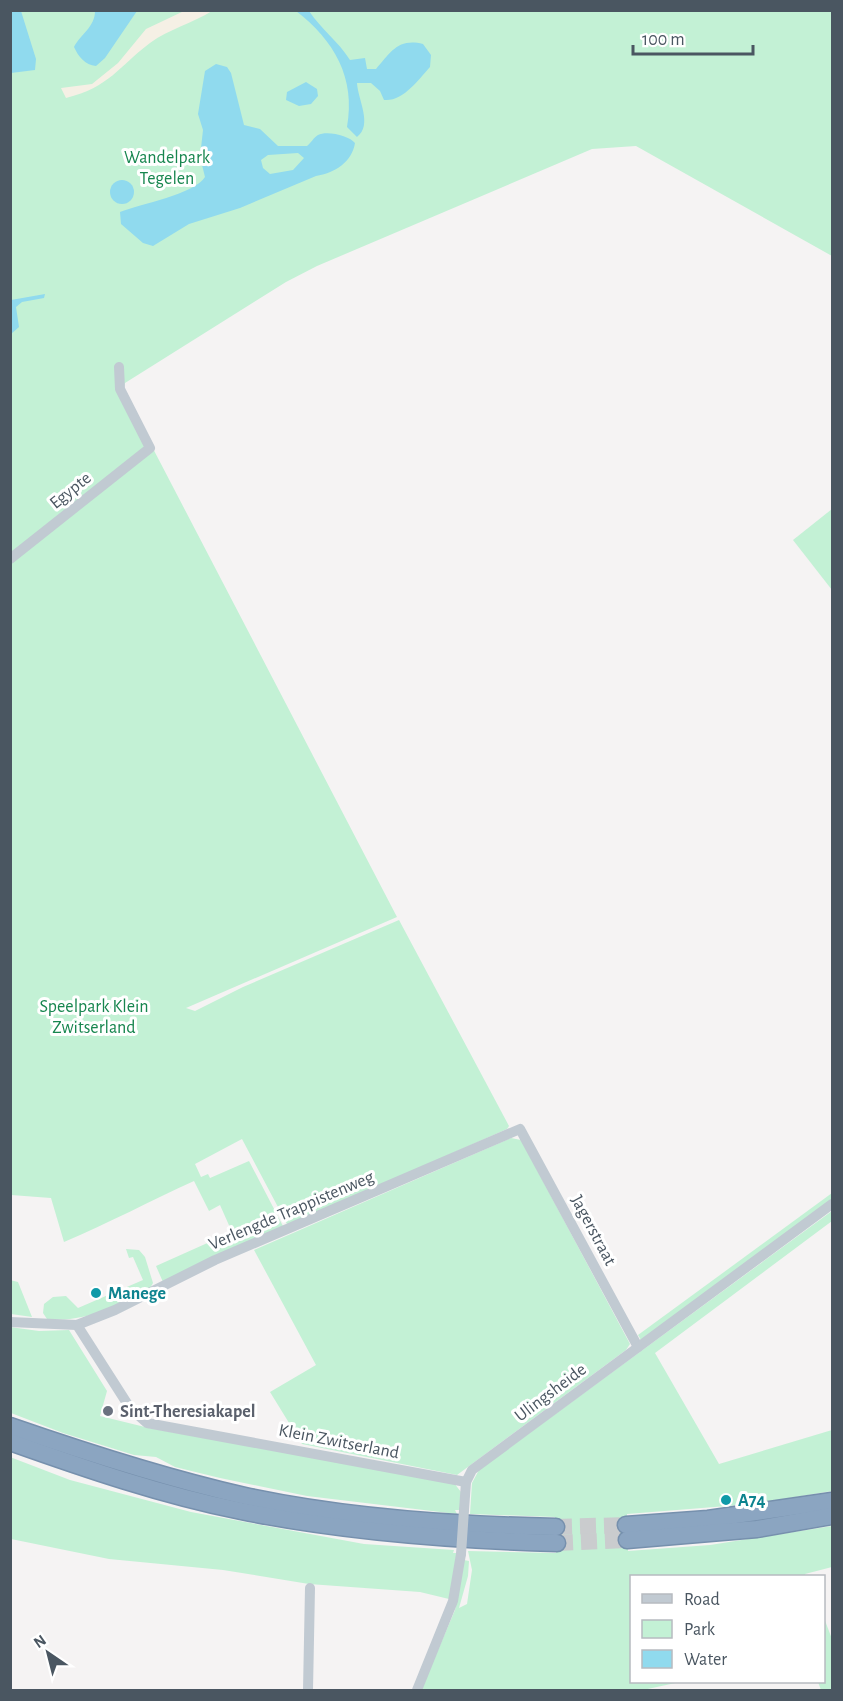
<svg xmlns="http://www.w3.org/2000/svg" width="843" height="1701" viewBox="0 0 843 1701" font-family="'Alegreya Sans',sans-serif">
<rect width="100%" height="100%" fill="#f5f3f3"/>
<g fill="#c3f1d5">
<path d="M10 11H832V256L636 146 592 149 317 266 286 282 125 383 123 391 397 917 186 1008 195 1011 243 987 399 920 509 1126 507 1129 288 1226 242 1139 195 1164 201 1177 208 1174 210 1178 249 1161 284 1228 163 1282 156 1266 232 1232 220 1205 209 1211 194 1181C150 1201 109 1223 64 1242L51 1198 11 1195Z"/>
<polygon points="832,509 832,590 793,540"/>
<polygon points="511,1138 521,1140 630,1344 626,1350 457,1475 302,1444 270,1392 316,1365 254,1250"/>
<polygon points="832,1193 832,1202 641,1340 638,1335"/>
<polygon points="832,1211 832,1221 655,1353 719,1464 832,1430 832,1491 752,1504 627,1514 628,1551 710,1545 832,1526 832,1567 805,1574 806,1576 632,1576 632,1682 680,1682 643,1690 421,1690 455,1610 464,1560 469,1561 468,1576 459,1608 467,1604 472,1570 468,1551 556,1553 555,1517 470,1514 472,1483 479,1470"/>
<path d="M126 1249 139 1250 145 1257 153 1283 149 1290C117 1306 84 1323 47 1319L43 1313 44 1304 53 1297 66 1296 78 1308 143 1280 133 1257 129 1258Z"/>
<polygon points="10,1280 18,1282 32,1317 11,1314"/>
<polygon points="10,1327 39,1331 69,1330 107,1391 100,1416 149,1428 454,1483 461,1492 460,1510 455,1510 457,1514 307,1496 220,1478 175,1467 156,1457 134,1455 63,1433 11,1413"/>
<polygon points="10,1457 70,1480 191,1512 364,1544 454,1550 453,1553 457,1553 449,1599 420,1592 309,1584 223,1570 109,1559 11,1539"/>
<polygon points="824,1618 832,1639 832,1690 821,1690 818,1682 824,1682"/>
</g>
<path fill="#f5f0e5" d="M184 11H212C193 23 169 29 150 43 118 67 110 87 66 98L61 88 92 84 118 63 146 29Z"/>
<g fill="#90daee" fill-rule="evenodd">
<polygon points="10,11 21,11 36,59 35,70 11,73"/>
<path d="M95 11H137L105 58 96 66C85 65 78 56 74 47 80 35 95 27 95 11Z"/>
<path d="M296 11H309C321 29 338 41 350 60L365 58 367 69H376C391 52 398 38 423 44L431 55 430 67C419 79 403 102 384 100L380 91 371 83H357C358 100 373 125 357 137L347 127C356 78 334 40 296 11Z"/>
<path d="M216 64 227 67 231 73 244 125 260 129 278 146H307C311 143 314 137 318 135 327 130 350 136 355 143 352 162 335 173 316 176L240 208 189 224 153 246 143 243 121 224 120 212C140 204 195 194 205 177L200 157 203 130 198 114 205 71ZM298 153 304 158 293 170 270 174 263 168 261 160 268 155Z"/>
<polygon points="306,82 317,89 318,96 311,104 299,106 286,100 287,92"/>
<circle cx="122" cy="192" r="12"/>
<polygon points="45,294 44,298 22,302 16,307 19,327 11,334 11,300"/>
</g>
<g fill="none" stroke-linecap="round" stroke-linejoin="round">
<g stroke="#caccce" stroke-width="16" stroke-dasharray="16 8" stroke-linecap="butt">
<polyline points="556,1527 626,1525"/>
<polyline points="557,1543 627,1540"/>
</g>
<g stroke="#7690ad" stroke-width="19">
<g id="highway">
<path d="M10 1426C88 1453 165 1478 245 1496 347 1518 453 1525 556 1527"/>
<path d="M10 1442C86 1469 162 1495 241 1511 345 1532 451 1540 557 1543"/>
<polyline points="626,1525 708,1519 832,1501"/>
<polyline points="627,1540 757,1529 832,1516"/>
</g>
</g>
<g stroke="#c1cad2" stroke-width="10">
<polyline points="10,559 150,448 120,389 119,367"/>
<polyline points="10,1322 77,1325 115,1310 215,1260 520,1129 638,1347"/>
<polyline points="77,1325 130,1408 147,1423 466,1482"/>
<polyline points="464,1510 466,1482 472,1470 832,1204"/>
<polyline points="308,1690 310,1588"/>
<polyline points="417,1690 453,1601 461,1554"/>
</g>
<use href="#highway" stroke="#8ba5c1" stroke-width="16"/>
<polyline stroke="#c1cad2" stroke-width="10" points="461,1554 464,1510"/>
</g>
<g fill="#0f9aa8" stroke="#fff" stroke-width="2">
<circle cx="96" cy="1293" r="6"/>
<circle cx="726" cy="1500" r="6"/>
</g>
<circle fill="#6b7280" stroke="#fff" stroke-width="2" cx="108" cy="1411" r="6"/>
<g text-anchor="middle" stroke-width="6" stroke-linejoin="round" paint-order="stroke">
<g font-size="18" fill="#17864f" stroke="#fff">
<text x="167" y="163">Wandelpark<tspan x="167" dy="21">Tegelen</tspan></text>
<text x="94" y="1012">Speelpark Klein<tspan x="94" dy="21">Zwitserland</tspan></text>
</g>
<g font-size="18" fill="#4a5661" stroke="#fff">
<text transform="translate(70 490) rotate(-39)" y="6">Egypte</text>
<text transform="translate(291 1210) rotate(-23)" y="6">Verlengde Trappistenweg</text>
<text transform="translate(594 1230) rotate(62)" y="6">Jagerstraat</text>
<text transform="translate(550 1392) rotate(-37)" y="6">Ulingsheide</text>
<text transform="translate(339 1441) rotate(11)" y="6">Klein Zwitserland</text>
</g>
<g font-size="18" font-weight="bold" fill="#0d838f" stroke="#fff" text-anchor="start">
<text x="108" y="1299">Manege</text>
<text x="738" y="1506">A74</text>
</g>
<g font-size="18" font-weight="bold" fill="#5b616d" stroke="#fff" text-anchor="start">
<text x="120" y="1417">Sint-Theresiakapel</text>
</g>
</g>
<rect width="843" height="1701" fill="none" stroke="#4a5661" stroke-width="24"/>
<rect x="630" y="1575" width="195" height="108" fill="#ffffff" stroke="#b7bbc0" stroke-width="1.5"/>
<rect x="642" y="1594" width="30" height="9" fill="#c1cad2" stroke="#b7bbc0" stroke-width="1.5"/>
<text x="684" y="1605" font-size="18" fill="#4a5661">Road</text>
<rect x="642" y="1620" width="30" height="18" fill="#c3f1d5" stroke="#b7bbc0" stroke-width="1.5"/>
<text x="684" y="1635" font-size="18" fill="#4a5661">Park</text>
<rect x="642" y="1650" width="30" height="18" fill="#90daee" stroke="#b7bbc0" stroke-width="1.5"/>
<text x="684" y="1665" font-size="18" fill="#4a5661">Water</text>
<g transform="translate(48 1653) rotate(325)" stroke="#ffffff" stroke-width="4.5" paint-order="stroke">
<path d="M0-4.5L10 22L0 15L-10 22Z" fill="#4a5661"/>
<text y="-9" font-size="16" font-weight="bold" text-anchor="middle" fill="#4a5661">N</text>
</g>
<path d="M633 45v9h120v-9" fill="none" stroke="#4a5661" stroke-width="3"/>
<text x="642" y="45" font-size="18" fill="#4a5661" stroke="#ffffff" stroke-width="4.5" paint-order="stroke">100 m</text>
</svg>
